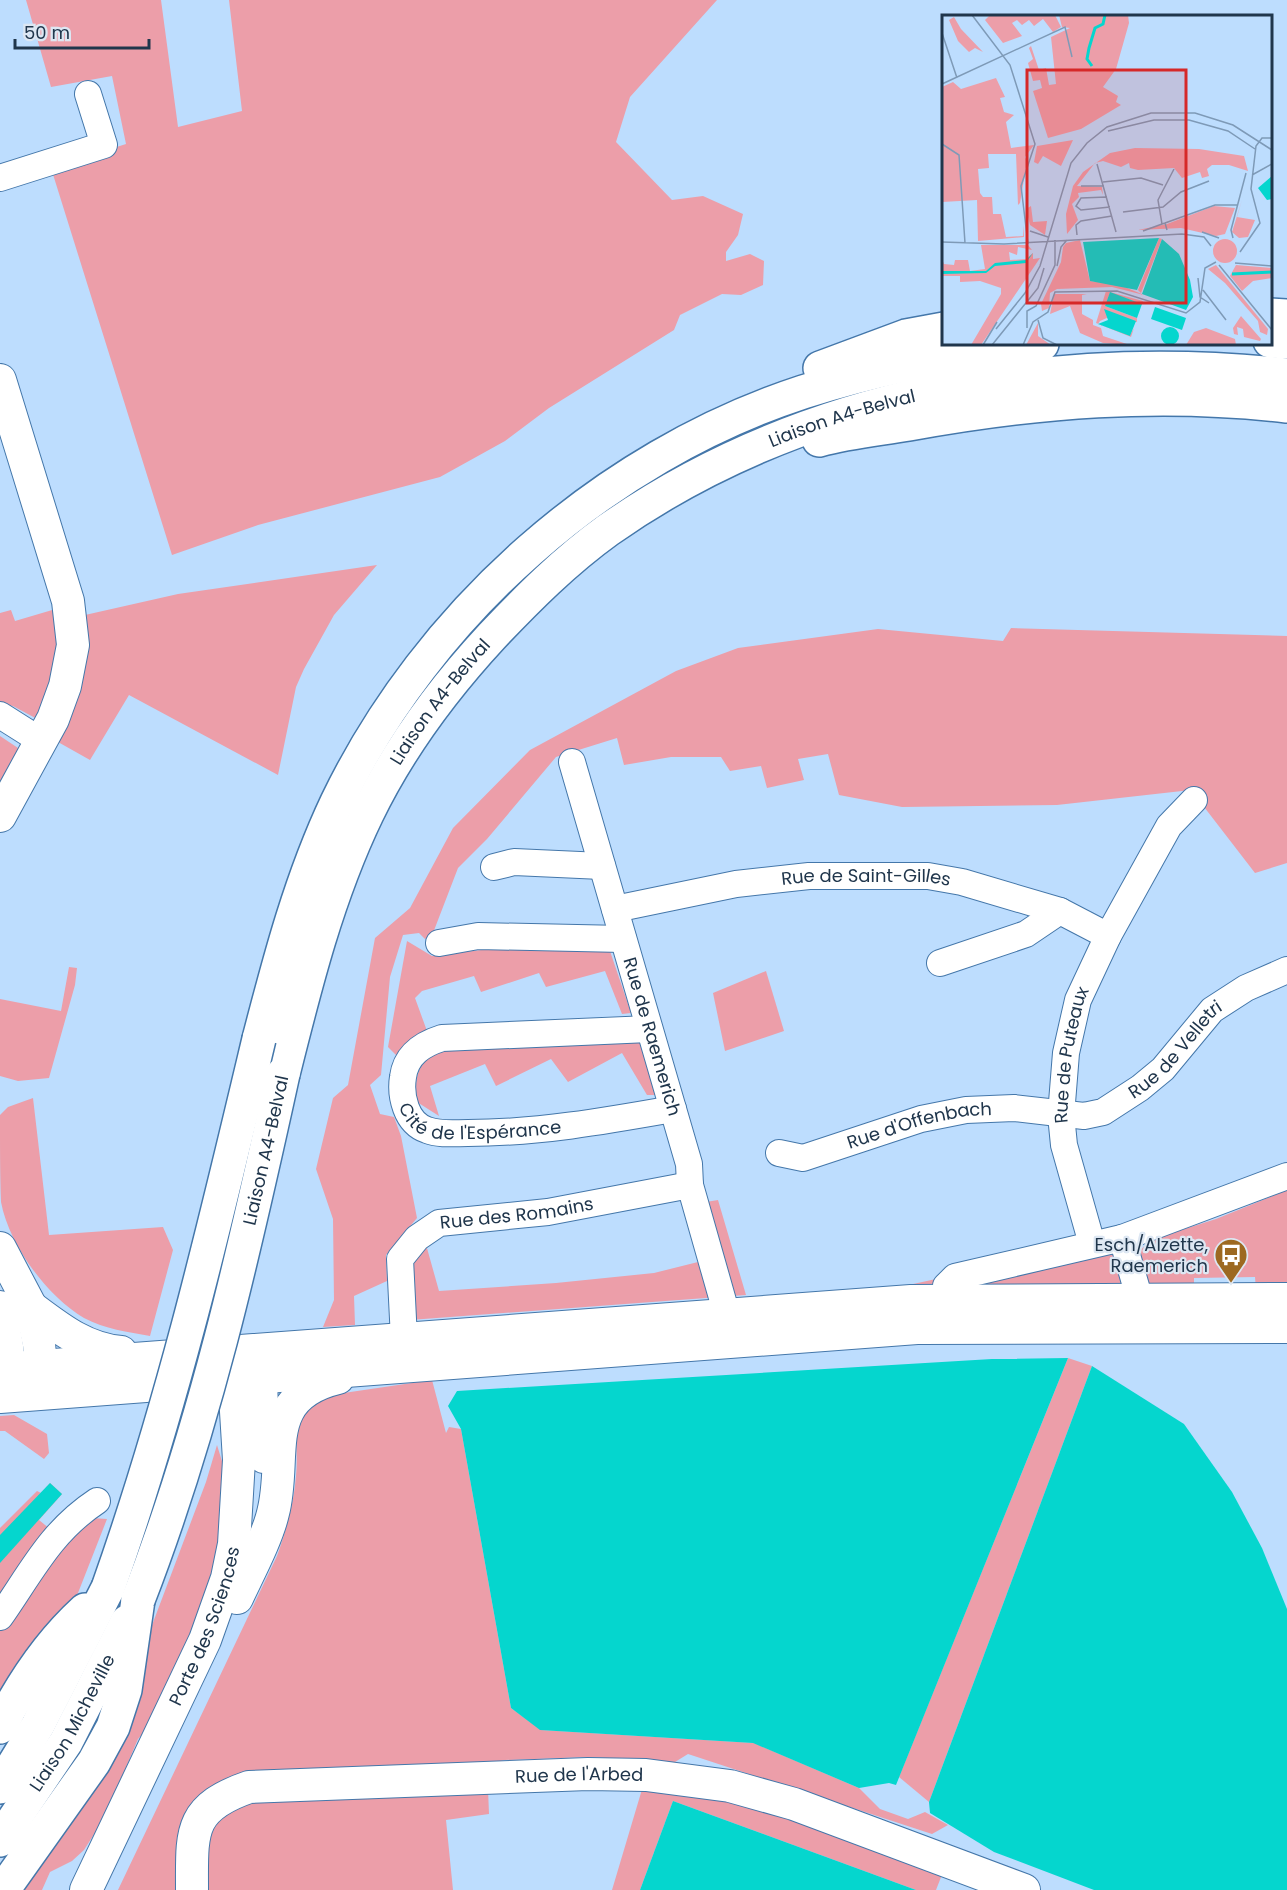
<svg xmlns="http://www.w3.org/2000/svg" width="1287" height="1890" viewBox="0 0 1287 1890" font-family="Poppins,sans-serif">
<rect width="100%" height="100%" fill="#bdddfe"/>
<g fill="#ec9ea9">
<polygon points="26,0 161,0 178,127 242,111 229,0 717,0 630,97 616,142 672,200 703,196 743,214 738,235 726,252 726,261 750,254 764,261 763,285 741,295 722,294 680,315 674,330 549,408 505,441 440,477 258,525 172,555 51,168 126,144 112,76 51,87"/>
<polygon points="377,565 334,615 304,669 296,687 278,775 129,695 90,760 58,742 85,615 178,594"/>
<polygon points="59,608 62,644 39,720 13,706 0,704 0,613 11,610 15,621"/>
<polygon points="1011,628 1287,636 1287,863 1255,873 1191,790 1057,805 902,807 839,795 828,754 798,759 804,780 767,788 761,766 730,771 721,757 671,757 624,765 617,738 556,757 487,839 458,868 433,933 425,939 419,933 403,935 390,977 381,1075 370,1085 380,1114 394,1117 401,1136 417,1218 386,1255 387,1281 354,1296 355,1325 323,1327 334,1300 333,1219 316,1169 333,1098 348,1085 375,938 410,908 453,828 530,750 676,671 738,648 878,629 1003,641"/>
<polygon points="0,736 24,752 0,795"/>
<polygon points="407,941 432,956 515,946 610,951 631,1013 622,1014 605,971 546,987 539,973 481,992 474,976 422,991 415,998 427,1031 402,1061 388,1047"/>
<polygon points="69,967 77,968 75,985 49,1078 18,1081 0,1076 0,999 61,1011"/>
<polygon points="766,971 784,1031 725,1051 713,993"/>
<path d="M644 1040 656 1095H647L622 1053 568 1082 551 1059 496 1086 485 1064 430 1086 439 1116 417 1102C413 1068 422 1060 450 1044Z"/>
<path d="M33 1098 49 1235 163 1227 173 1250 150 1336C128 1332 105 1329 84 1318 47 1296 9 1245 1 1202 0 1175 0 1143 0 1115L8 1107Z"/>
<polygon points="1287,1190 1287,1290 1256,1290 1255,1277 1194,1278 1194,1291 904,1286 936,1279 946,1286 1108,1251 1122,1261 1135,1263 1139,1252 1148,1242 1159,1237 1216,1219"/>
<polygon points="718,1200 746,1295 410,1320 406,1260 425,1241 439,1291 556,1283 654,1273 718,1257 706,1202"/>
<polygon points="1068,1358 1092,1366 929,1802 899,1777"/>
<path d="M432 1380 446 1433 449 1427 461 1429 511 1708 541 1730 754 1743 859 1788 880 1809 908 1819 925 1812 948 1825 932 1834 688 1754 675 1762 588 1757 505 1760 487 1764 281 1770 246 1773 224 1780 205 1790 190 1809 180 1890H118L277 1556C286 1531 294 1503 296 1476 300 1438 284 1415 330 1395Z"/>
<polygon points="14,1415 47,1434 49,1453 44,1459 5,1431 0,1431 0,1416"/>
<polygon points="217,1445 225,1471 223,1548 162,1712 138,1739 105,1817 84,1850 72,1861 50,1872 42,1890 19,1890 137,1665 206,1482"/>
<polygon points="50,1483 62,1494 39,1520 56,1534 92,1518 107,1519 78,1593 0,1706 0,1528 37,1491 41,1493"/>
<polygon points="643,1786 726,1797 789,1816 943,1872 936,1890 916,1890 673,1801 640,1890 612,1890"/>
<polygon points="488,1789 489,1814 446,1820 453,1890 204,1890 207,1836 223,1812 252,1800"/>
</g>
<g fill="#05d6ce">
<polygon points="1068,1358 896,1785 889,1783 859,1788 753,1743 540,1730 511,1708 461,1429 448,1406 457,1391 992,1359"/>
<polygon points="1092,1366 1184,1424 1232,1492 1262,1548 1287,1609 1287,1890 1094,1890 994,1852 930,1813 929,1802"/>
<polygon points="50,1483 62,1494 0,1563 0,1535"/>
<polygon points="673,1801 916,1890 640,1890"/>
</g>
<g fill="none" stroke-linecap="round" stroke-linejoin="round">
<g stroke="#47a" stroke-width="28">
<g id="minor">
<polyline points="0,178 104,145 88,94"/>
<polyline points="0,715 41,741"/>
<path id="s1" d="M572 762 689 1164 690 1185 727 1315"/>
<polyline points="494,867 514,862 602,866"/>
<path id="s2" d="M615 909 736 884 809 876H928L962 882 1060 911 1108 936"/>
<polyline points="439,943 478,936 623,939"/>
<polyline points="940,963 1026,934 1060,911"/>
<path id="s3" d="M649 1029 442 1038C423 1044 406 1054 403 1077 400 1096 406 1123 427 1130 440 1135 455 1133 468 1133 537 1133 605 1121 673 1109"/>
<path id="s4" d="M779 1153 803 1158 921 1119 966 1110 1014 1108 1084 1116 1103 1112 1140 1088 1163 1069 1212 1010 1246 988 1287 970"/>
<polyline points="1122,1238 1287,1176"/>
<path id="s5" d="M1092 1244 1064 1145 1061 1115 1066 1053 1078 1000 1108 936 1169 826 1194 800"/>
<polyline points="945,1300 946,1286 955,1277 1122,1238 1140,1300"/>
<path id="s6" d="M404 1339 400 1259 417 1238 439 1223 548 1212 690 1185"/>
<path d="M0 1617C31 1573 50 1532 97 1501"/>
</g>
</g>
<g stroke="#47a" stroke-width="34">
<g id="major">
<polyline points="0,380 68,601 73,645 65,686 53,719 0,816"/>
<polyline points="0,1248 31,1307 39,1344 41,1366"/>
<polyline points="0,1307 7,1346 11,1389"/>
<path d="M31 1307C59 1328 85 1349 121 1352"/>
<polyline points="260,1357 264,1457"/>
<polyline points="0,1369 911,1301 1287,1299"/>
<polyline points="0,1397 917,1328 1287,1327"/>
<path d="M237 1598C248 1574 267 1539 273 1513 288 1456 259 1397 338 1378"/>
<path id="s7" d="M86 1890 205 1640 227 1578 234 1544 239 1460 234 1379 236 1370 244 1363"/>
<path id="s8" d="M192 1890C192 1832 188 1808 249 1787L588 1774 646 1775 730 1786 794 1804 1024 1890"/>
</g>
</g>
<g stroke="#47a" stroke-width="36">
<g id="highway">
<polyline points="1270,315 1287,316"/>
<polyline points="1270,341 1287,342"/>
<polyline points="820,368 906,336 944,329"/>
<path d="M819 440C849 432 880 429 909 424 1035 401 1160 391 1287 406"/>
<path d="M259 1039C280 958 301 878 337 802 428 613 604 457 803 392 881 367 960 352 1042 344"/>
<path id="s9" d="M283 1074C305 986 327 897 367 814 399 748 442 690 492 636 528 598 565 561 608 530 803 393 1053 350 1287 375"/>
<path d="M0 1727C22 1683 49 1643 85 1610"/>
<polyline points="0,1787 38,1725 108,1588"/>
<path id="s10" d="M0 1840 66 1742 127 1622"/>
<polyline points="3,1890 94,1762 113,1727 125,1690 138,1600"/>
</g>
</g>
<use href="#minor" stroke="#fff" stroke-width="26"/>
<use href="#major" stroke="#fff" stroke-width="32"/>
<use href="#highway" stroke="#fff" stroke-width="33"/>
<g stroke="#47a" stroke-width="36" stroke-linecap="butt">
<g id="highway-bridge">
<path d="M108 1588C172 1408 215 1224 259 1039"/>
<path id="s11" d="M138 1600C204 1430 244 1252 283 1074"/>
</g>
</g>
<use href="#highway-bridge" stroke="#fff" stroke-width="33"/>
</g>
<defs>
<g id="bus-pin" transform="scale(1.725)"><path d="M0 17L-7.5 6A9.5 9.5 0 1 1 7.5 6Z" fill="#9d6921" stroke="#dde7f3"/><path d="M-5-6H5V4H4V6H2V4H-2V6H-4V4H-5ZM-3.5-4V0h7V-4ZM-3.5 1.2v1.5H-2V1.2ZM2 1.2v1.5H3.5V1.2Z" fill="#fff"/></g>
</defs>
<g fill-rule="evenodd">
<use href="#bus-pin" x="1231" y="1255"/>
</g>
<g text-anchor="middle" stroke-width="4.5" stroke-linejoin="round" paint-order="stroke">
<g font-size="18" fill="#20364c" stroke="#dde7f3">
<text dy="6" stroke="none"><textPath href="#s9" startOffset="910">Liaison A4-Belval</textPath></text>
<text dy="6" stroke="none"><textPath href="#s9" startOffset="408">Liaison A4-Belval</textPath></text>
<text dy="6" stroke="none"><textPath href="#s2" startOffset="254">Rue de Saint-Gilles</textPath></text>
<text dy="6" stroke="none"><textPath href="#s1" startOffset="286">Rue de Raemerich</textPath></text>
<text dy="6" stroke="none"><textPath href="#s4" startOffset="429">Rue de Velletri</textPath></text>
<text dy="6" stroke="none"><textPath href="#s5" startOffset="194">Rue de Puteaux</textPath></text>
<text dy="6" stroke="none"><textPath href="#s3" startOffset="378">Cité de l'Espérance</textPath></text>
<text dy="6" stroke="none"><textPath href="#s4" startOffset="146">Rue d'Offenbach</textPath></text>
<text dy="6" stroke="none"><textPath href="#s11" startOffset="468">Liaison A4-Belval</textPath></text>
<text dy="6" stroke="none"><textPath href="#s6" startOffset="212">Rue des Romains</textPath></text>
<text dy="6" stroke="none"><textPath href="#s7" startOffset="290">Porte des Sciences</textPath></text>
<text dy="6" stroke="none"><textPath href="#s10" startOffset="138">Liaison Micheville</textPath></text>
<text dy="6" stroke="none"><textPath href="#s8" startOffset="462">Rue de l'Arbed</textPath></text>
</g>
<g font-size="18" fill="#20364c" stroke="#dde7f3" text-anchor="end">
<text x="1208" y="1251">Esch/Alzette,<tspan x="1208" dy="21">Raemerich</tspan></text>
</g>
</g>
<g transform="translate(942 15)">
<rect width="330" height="330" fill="#bdddfe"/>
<path d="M48 0H113L119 12 111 17 101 4 92 11 87 5 80 10 75 5 70 8 80 21 61 28 43 5ZM117 0H186L187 8 174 54 161 72 176 81 174 87 179 90 139 114 106 123 91 76 100 73 98 65 91 66 86 48 91 44 87 33 89 31 97 55 104 53 107 70 114 69 109 22 128 13 120 12ZM12 2 19 14 41 37 33 33 27 37 16 26 7 5ZM54 63 63 82 58 83 62 97 72 100 64 107 69 133 92 130 83 142 85 146 78 188 76 190 74 139H46L47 153 36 154 38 178 41 182H50L51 199H59L64 222 81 221V210L82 222 36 226 35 185 0 187V72L11 67 19 74ZM131 125 119 151 101 141 96 149 92 147 95 131ZM193 133 257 134 302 141 306 156 287 150H270L265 154 267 161 260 163 258 157 240 163 232 153 196 155 188 153 187 148 179 152 161 146 153 148 135 171 160 172 161 180 159 175 136 178 137 182 130 189 136 205 125 219 124 199 131 171 141 157 168 138ZM300 185 295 202 313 205 306 222 297 223 290 217ZM89 191 91 207 105 206 103 220 88 210 84 194ZM272 191 293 193 283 219 274 221 239 213 196 215 225 209ZM217 223 220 224 199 278 196 275ZM271 236a12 12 0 1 1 24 0a12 12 0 1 1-24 0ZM138 225 148 266 178 270 202 280 170 272 115 274 108 278 107 293 100 296 99 289 119 247 121 232 124 228ZM39 230H86L90 235 76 232 75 240 67 237 68 245 84 244 91 238V244L98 243 39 330H29L59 279V273L38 266 18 267V261H0V244L2 249 12 250 13 245H26L28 256 43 254ZM274 250 326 314 325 320 318 317 316 306 283 268 266 254ZM294 250 330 253V263L311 266 300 276 288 261ZM164 276 201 286 200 289 168 278 163 291 195 303V307L167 302 158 306 156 309 188 320 192 313 189 322 154 308ZM112 279H145L140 280V299L151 305V310L159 313 161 321 188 330 161 328 138 318 128 291 108 299ZM299 301 319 324 318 326 302 322 301 314 295 312 296 320 292 319 291 313ZM96 308V321L109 330H84ZM264 313 293 324 294 330H244L252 317Z" fill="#ec9ea9"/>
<path d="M330 161V184L325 185 316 173ZM217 223 195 275 148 266 141 227ZM220 224 237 239 248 265 251 282 244 295 200 279ZM91 238 84 248 53 251 44 258 0 259V256H44L53 248 84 245ZM168 277 200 289 195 303 163 291ZM213 292 244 303 240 315 209 304ZM162 294 194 306 188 321 156 309 166 305ZM219 321a9 9 0 1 1 18 0a9 9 0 1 1-18 0Z" fill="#05d6ce"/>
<path fill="none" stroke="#05d6ce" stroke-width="3" d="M150 51 145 44 147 33 153 13 161 9 163 0M290 259 330 257"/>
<path fill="none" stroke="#7e9ab7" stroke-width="1.5" d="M30 0 68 50 93 129 79 171 86 229M0 18 15 63M0 69 123 12 130 42M166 116 212 105H247L286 116 313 134M0 129 17 140 23 228M155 149 174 217M310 160 330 149M161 167 199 163 221 170M139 171H162M165 182 139 183 134 191 139 195 168 192M181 197 221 192 239 177 267 166M223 208 273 190H296M225 215 223 208 220 209 216 185 232 154M88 216 106 222M201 216 220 209M260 217 277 223M135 220 134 210 139 206 170 201M291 223 289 215 304 158M0 227 62 229 240 219 262 222 269 231M298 237 318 208 309 174 314 131 320 123H330M293 248 330 251M277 250 330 315M115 251 119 232 125 225M256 263 258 282 267 288M261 275 284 305M96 305 101 323 115 330M85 313V296L94 291 113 250V225M54 314 83 278 98 251 129 148 145 128 165 112 209 98H253L291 110 330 135M41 330 55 307M50 330 96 273 102 253M81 330 91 307 106 297 113 277 175 276 244 298 258 287 263 253 274 247"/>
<path fill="#d62828" fill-opacity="0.15" stroke="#d62828" stroke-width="3" d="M85 55H244V288H85Z"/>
<rect width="330" height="330" fill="none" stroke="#20364c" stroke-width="3"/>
</g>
<path d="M15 39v9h134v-9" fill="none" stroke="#20364c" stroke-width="3"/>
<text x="24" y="39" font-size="18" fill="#20364c" stroke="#dde7f3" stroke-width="4.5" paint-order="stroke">50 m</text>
</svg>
